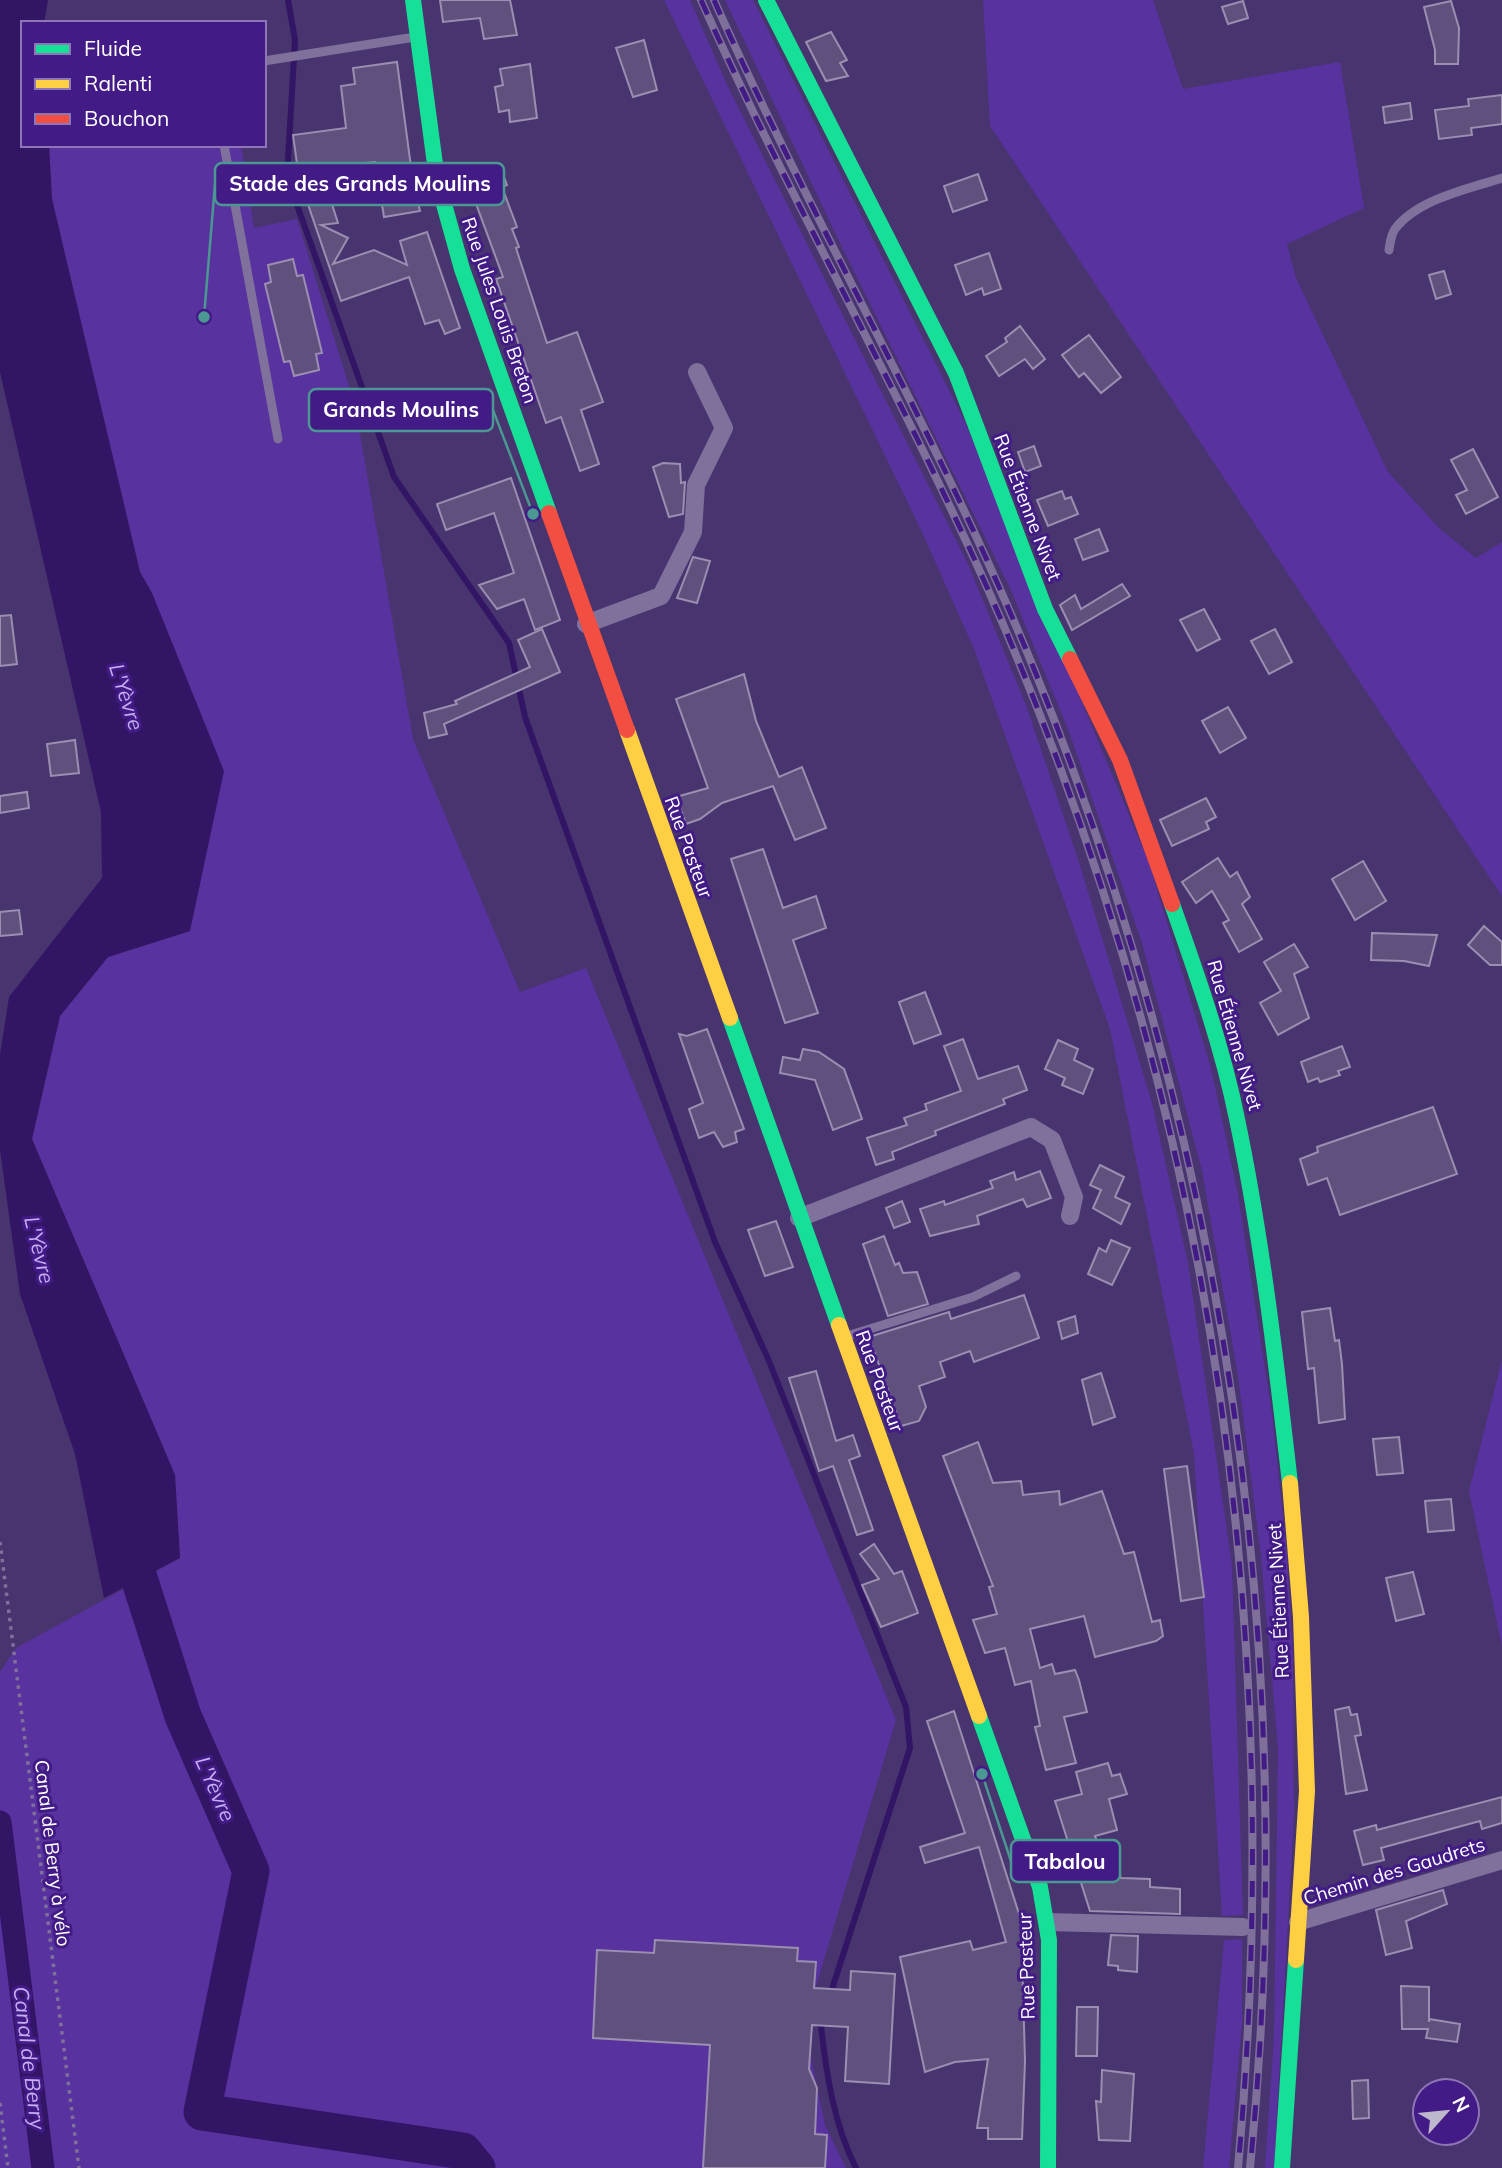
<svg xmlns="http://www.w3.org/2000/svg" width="1502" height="2168" viewBox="0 0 1502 2168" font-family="Mulish,sans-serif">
<rect width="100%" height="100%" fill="#48346e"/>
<g fill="#58329e">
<polygon points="664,0 690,0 728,87 968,564 1026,705 1079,862 1152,1103 1188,1263 1232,1565 1243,1915 1222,1916 1194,1454 1110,1029 974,649 921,530"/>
<polygon points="725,0 753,0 965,422 1149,863 1211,1068 1238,1194 1272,1414 1287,1554 1293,1661 1294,1815 1274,2168 1265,2168 1274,2035 1278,1747 1261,1557 1238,1376 1202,1171 1142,943 1069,732 1010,588 838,239"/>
<polygon points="983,0 1153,0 1183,89 1340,62 1364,208 1287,244 1296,278 1388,472 1440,529 1476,558 1502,542 1502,896 990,126"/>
<polygon points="49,145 241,145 254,228 297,219 355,405 413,739 520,992 586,968 896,1720 804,2026 825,2125 846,2168 0,2168 0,1672 16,1648 180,1558 175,1475 32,1139 60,1016 108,957 190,931 152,593 140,572 52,199"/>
<polygon points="1502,1360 1502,1647 1469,1491"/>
<polygon points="1242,1939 1242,2023 1229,2168 1203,2168 1224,1940"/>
</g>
<polygon fill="#331565" points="0,0 48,0 44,23 23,23 23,145 49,145 52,199 140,572 152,593 224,771 190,931 108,957 60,1016 32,1139 175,1475 180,1558 104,1598 75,1454 20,1294 0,1150 0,1055 9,997 102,878 101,812 0,372"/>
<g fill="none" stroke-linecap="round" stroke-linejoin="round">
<g stroke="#331565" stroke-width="6">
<polyline points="288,0 295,40 287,177 394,477 509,643 525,717 715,1242 769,1361 906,1707 910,1748 832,1989"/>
<path d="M821 2025C826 2073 834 2125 856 2168"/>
</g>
<polyline stroke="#331565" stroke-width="23" points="0,1822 43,2168"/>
<polyline stroke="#331565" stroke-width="37" points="124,1531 183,1716 251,1871 202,2112 463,2151 477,2168"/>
</g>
<g fill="#60507e" stroke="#9a8eb1" stroke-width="2">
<polygon points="440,0 510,0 517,35 484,39 480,18 443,22"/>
<polygon points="1243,1 1248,18 1228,24 1222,7"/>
<polygon points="1451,1 1459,28 1458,64 1435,64 1435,50 1424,7"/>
<polygon points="831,32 847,60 840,63 848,76 826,81 806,42"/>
<polygon points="644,40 657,90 633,97 616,48"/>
<polygon points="397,62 413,182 420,211 384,217 375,162 320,167 338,223 321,225 348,238 333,264 374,250 407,265 400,241 427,232 460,328 445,334 439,320 425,324 409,277 341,301 299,178 293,135 346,128 341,86 355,84 353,68"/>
<polygon points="530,64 537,118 510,122 509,110 499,112 495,87 503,85 500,69"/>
<polygon points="1502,95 1502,124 1471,128 1472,135 1439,139 1435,110 1469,106 1468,99"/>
<polygon points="1410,103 1412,119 1385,123 1383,107"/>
<polygon points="501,169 507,185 502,187 517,227 512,229 519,247 516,248 547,343 577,332 603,402 581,410 599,464 580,471 561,417 546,423 496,279 503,277 471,190 488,184 485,175"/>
<polygon points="978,174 987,200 953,212 944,186"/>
<polygon points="989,253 1001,289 984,295 982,288 966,295 955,265"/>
<polygon points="293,259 297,276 303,275 322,353 316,354 319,370 294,376 290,361 284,362 265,284 271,282 268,265"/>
<polygon points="1444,271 1451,294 1436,299 1429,275"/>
<polygon points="1020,326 1045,359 1033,369 1025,359 999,376 986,356 1007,342 1005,338"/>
<polygon points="1089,335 1121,377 1101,393 1084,373 1079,377 1062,355"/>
<polygon points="1034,446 1041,466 1025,472 1018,452"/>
<polygon points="1473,449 1498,497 1466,514 1456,495 1467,490 1451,460"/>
<polygon points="663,463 680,464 681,483 685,482 683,514 669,517 653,467"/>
<polygon points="511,478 560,620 535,630 524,599 497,609 479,585 514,573 494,513 446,530 437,504"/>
<polygon points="1062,491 1065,499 1071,497 1078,514 1048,526 1037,500"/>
<polygon points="1099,529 1108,551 1083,560 1075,539"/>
<polygon points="693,557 710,561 697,603 677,598"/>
<polygon points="1122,584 1130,596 1072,630 1060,605 1075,595 1081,609"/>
<polygon points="1204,609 1220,639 1197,651 1180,620"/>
<polygon points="11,615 17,664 0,666 0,616"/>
<polygon points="542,629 560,672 444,724 447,734 429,738 424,713 457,704 455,701 530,667 518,640"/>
<polygon points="1275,629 1292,662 1269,674 1251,641"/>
<polygon points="744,674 756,721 779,777 802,767 826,828 795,840 773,786 722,803 700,819 686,824 676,797 708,788 676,699"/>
<polygon points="1228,707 1246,738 1220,753 1202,721"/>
<polygon points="75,740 79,773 51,776 47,744"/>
<polygon points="27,792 29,808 0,813 0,796"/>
<polygon points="1206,798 1216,817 1206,822 1209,829 1172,846 1160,820"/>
<polygon points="763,849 783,908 816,896 826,928 793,940 818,1013 785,1023 731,859"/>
<polygon points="1218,858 1230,877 1237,872 1250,897 1242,904 1262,939 1239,952 1223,923 1229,920 1212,891 1196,903 1182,882"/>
<polygon points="1363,861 1386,901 1355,920 1332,879"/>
<polygon points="19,910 22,934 0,936 0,912"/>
<polygon points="1484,926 1502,942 1502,965 1490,965 1468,945"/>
<polygon points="1372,933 1437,935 1429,966 1404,961 1371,960"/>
<polygon points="1294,944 1308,967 1294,974 1309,1018 1278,1035 1260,1003 1281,991 1264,962"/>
<polygon points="925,992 941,1034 914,1044 899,1002"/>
<polygon points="707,1029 744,1129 735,1132 737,1142 723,1147 714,1132 699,1138 689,1109 703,1103 679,1034 687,1036"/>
<polygon points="963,1039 978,1079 1018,1066 1027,1090 1003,1099 1005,1104 935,1131 936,1135 892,1152 894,1159 876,1165 867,1138 907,1125 904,1118 927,1110 925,1104 961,1091 944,1046"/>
<polygon points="1058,1040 1078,1049 1074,1060 1093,1069 1083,1094 1062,1085 1065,1078 1045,1069"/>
<polygon points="1342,1046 1350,1067 1338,1071 1340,1075 1320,1082 1318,1078 1308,1082 1301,1062"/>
<polygon points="803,1049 819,1052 844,1069 862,1119 833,1130 815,1080 780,1073 783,1057 800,1060"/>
<polygon points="1433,1107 1457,1174 1340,1215 1327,1178 1308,1185 1300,1159 1318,1152 1317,1147"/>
<polygon points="1100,1165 1124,1177 1115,1197 1130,1204 1121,1224 1093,1208 1101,1190 1090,1185"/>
<polygon points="1040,1171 1051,1198 1027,1207 1023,1199 977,1216 979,1224 930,1236 920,1209 944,1201 945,1205 993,1188 990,1181 1014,1172 1016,1180"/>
<polygon points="902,1201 910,1222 894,1228 886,1208"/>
<polygon points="776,1221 793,1267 765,1276 748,1230"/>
<polygon points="884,1236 895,1265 899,1263 903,1273 917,1272 928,1304 888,1316 863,1244"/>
<polygon points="1111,1240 1130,1248 1112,1285 1088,1274 1099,1248 1106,1252"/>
<polygon points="1024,1295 1039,1338 974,1362 970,1351 940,1362 945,1377 919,1386 926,1407 919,1421 901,1426 869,1337 949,1312 951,1319"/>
<polygon points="1330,1308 1335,1341 1339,1340 1342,1364 1345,1419 1319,1423 1314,1368 1308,1369 1302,1312"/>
<polygon points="1075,1316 1078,1333 1062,1339 1058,1322"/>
<polygon points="816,1371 836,1441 853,1435 860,1456 849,1460 873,1530 857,1535 833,1466 819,1471 789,1378"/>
<polygon points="1101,1373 1115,1417 1093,1425 1082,1380"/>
<polygon points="1399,1437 1403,1473 1377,1475 1373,1439"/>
<polygon points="978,1442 993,1483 1021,1481 1023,1495 1059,1491 1060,1505 1102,1491 1124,1554 1134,1552 1152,1622 1160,1620 1163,1636 1156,1641 1095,1657 1084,1616 1030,1629 1040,1668 1052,1664 1055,1674 1075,1670 1079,1680 1087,1712 1064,1717 1076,1763 1046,1770 1035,1727 1040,1726 1031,1681 1015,1685 1005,1648 985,1653 973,1620 997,1614 989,1587 993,1586 943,1456"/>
<polygon points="1187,1466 1204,1597 1181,1601 1164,1469"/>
<polygon points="1451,1499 1454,1530 1428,1532 1425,1501"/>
<polygon points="874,1544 894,1574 902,1571 918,1613 881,1627 862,1585 879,1579 860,1554"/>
<polygon points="1413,1572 1424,1614 1396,1621 1386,1578"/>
<polygon points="1349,1707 1351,1715 1357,1714 1361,1735 1355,1736 1367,1790 1346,1794 1335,1710"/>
<polygon points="954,1711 1021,1920 1025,2061 1022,2139 988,2139 988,2128 977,2128 988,2059 955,2062 925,2072 900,1957 970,1941 973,1950 1006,1942 979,1847 925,1863 920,1847 965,1833 927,1721"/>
<polygon points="1108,1763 1112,1776 1120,1774 1127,1794 1109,1799 1117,1830 1095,1836 1103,1858 1117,1866 1121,1878 1150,1879 1150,1887 1180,1889 1180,1914 1090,1911 1055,1801 1082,1794 1076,1772"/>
<polygon points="1502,1797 1502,1823 1482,1829 1480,1821 1381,1848 1384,1860 1363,1865 1354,1831 1376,1825 1377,1830"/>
<polygon points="1443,1890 1447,1904 1406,1921 1412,1948 1386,1955 1376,1910"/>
<polygon points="1111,1935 1138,1936 1137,1972 1118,1970 1118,1966 1108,1965"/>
<polygon points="655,1940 798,1948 797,1961 816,1962 814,1988 850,1990 851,1971 895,1974 889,2084 845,2081 848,2027 812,2025 809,2069 817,2088 815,2134 827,2135 825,2168 703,2168 710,2045 593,2038 597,1950 654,1953"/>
<polygon points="1401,1986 1429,1987 1429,2022 1429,2019 1460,2024 1457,2042 1426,2038 1428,2029 1402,2029"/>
<polygon points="1077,2007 1098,2007 1097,2056 1076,2056"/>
<polygon points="1102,2070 1134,2074 1130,2141 1099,2140 1096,2101 1101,2102"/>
<polygon points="1368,2080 1369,2118 1353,2119 1352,2081"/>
</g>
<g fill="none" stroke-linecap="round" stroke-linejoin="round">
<g stroke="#7f709c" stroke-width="3.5" stroke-dasharray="3.5 5" stroke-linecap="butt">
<polyline points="0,1542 79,2168"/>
<polyline points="0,2103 8,2168"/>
</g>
<g stroke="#7f709c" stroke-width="9">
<polyline points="264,61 415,37"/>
<polyline points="224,145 278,439"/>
<path d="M1389 250C1390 244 1391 234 1395 229 1418 199 1468 189 1502 178"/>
<polyline points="847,1336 973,1297 1016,1276"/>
</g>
<g stroke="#7f709c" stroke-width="18">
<polyline points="586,624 661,596 693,532 696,485 724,428 697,372"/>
<polyline points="799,1218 1031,1127 1052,1140 1074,1197 1070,1216"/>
<polyline points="1048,1922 1243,1927"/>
<polyline points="1298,1922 1502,1860"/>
</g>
<g stroke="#16e098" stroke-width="16">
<polyline points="413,0 437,179 462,269 549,513"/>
<polyline points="766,0 956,373 1045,609 1070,659"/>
<path d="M1172 904C1197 975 1222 1045 1237 1119 1262 1239 1276 1361 1290 1483"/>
<polyline points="730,1018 839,1325"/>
<polyline points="979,1716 1040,1887 1049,1940 1048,2168"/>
<polyline points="1282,2168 1296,1960"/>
</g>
<g stroke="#ffcf43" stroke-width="16">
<polyline points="627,730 730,1018"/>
<polyline points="839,1325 979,1716"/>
<polyline points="1290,1483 1301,1617 1307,1791 1296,1960"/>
</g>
<g stroke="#f24e42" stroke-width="16">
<polyline points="549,513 627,730"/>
<polyline points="1070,659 1120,760 1172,904"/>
</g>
<g stroke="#7f709b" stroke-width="8">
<g id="rail">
<path d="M701 0C789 198 898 387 986 585 1209 1089 1288 1620 1238 2168"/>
<path d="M714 0C814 226 941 440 1034 669 1226 1142 1301 1660 1250 2168"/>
</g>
</g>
<use href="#rail" stroke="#421b86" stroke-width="5" stroke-dasharray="16" stroke-linecap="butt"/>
</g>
<g text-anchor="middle" stroke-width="6" stroke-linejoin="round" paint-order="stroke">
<g font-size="19" fill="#fff" stroke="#421b86">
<text transform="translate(500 310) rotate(71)" y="7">Rue Jules Louis Breton</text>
<text transform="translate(1028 507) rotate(69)" y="7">Rue Étienne Nivet</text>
<text transform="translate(689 847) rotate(70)" y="7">Rue Pasteur</text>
<text transform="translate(1235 1035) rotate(74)" y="7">Rue Étienne Nivet</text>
<text transform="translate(880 1381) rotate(70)" y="7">Rue Pasteur</text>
<text transform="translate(1278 1601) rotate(-93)" y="7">Rue Étienne Nivet</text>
<text transform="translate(53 1853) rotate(83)" y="7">Canal de Berry à vélo</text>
<text transform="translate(1394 1871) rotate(-17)" y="7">Chemin des Gaudrets</text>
<text transform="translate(1026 1966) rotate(-92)" y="7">Rue Pasteur</text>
</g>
<g font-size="21" font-style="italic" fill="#c6aff3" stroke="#421b86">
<text transform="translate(126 697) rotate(72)" y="7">L'Yèvre</text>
<text transform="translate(39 1250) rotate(76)" y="7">L'Yèvre</text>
<text transform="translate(215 1789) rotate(66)" y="7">L'Yèvre</text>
<text transform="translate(29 2058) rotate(83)" y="7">Canal de Berry</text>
</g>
</g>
<path fill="none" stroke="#4b9892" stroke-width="2.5" d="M204 317L215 184M533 514L493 410M982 1774L1011 1861"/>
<g fill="#4b9892" stroke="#421b86" stroke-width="2.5">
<circle cx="204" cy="317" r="7"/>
<circle cx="533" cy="514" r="7"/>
<circle cx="982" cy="1774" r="7"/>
</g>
<g fill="#421b86" stroke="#4b9892" stroke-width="2.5">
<rect x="215" y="163" width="289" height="42" rx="7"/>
<rect x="309" y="389" width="184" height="42" rx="7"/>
<rect x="1011" y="1840" width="109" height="42" rx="7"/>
</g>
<g font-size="21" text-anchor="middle" font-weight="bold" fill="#fff">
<text x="360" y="191">Stade des Grands Moulins</text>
<text x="401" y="417">Grands Moulins</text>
<text x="1065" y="1869">Tabalou</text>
</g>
<rect x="21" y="21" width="245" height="126" fill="#421b86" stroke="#8e76b6" stroke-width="2"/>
<rect x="35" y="44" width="35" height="10" fill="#16e098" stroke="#8e76b6" stroke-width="2"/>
<text x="84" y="56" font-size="21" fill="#ffffff">Fluide</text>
<rect x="35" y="79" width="35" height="10" fill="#ffcf43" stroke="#8e76b6" stroke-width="2"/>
<text x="84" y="91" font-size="21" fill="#ffffff">Ralenti</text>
<rect x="35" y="114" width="35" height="10" fill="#f24e42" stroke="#8e76b6" stroke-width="2"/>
<text x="84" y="126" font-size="21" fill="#ffffff">Bouchon</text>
<g transform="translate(1446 2112) rotate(63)"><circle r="33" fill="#421b86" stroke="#8e76b6" stroke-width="2"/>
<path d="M0-5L12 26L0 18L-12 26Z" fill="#bfb8cc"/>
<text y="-10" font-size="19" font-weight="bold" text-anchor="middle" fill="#ffffff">N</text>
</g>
</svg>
